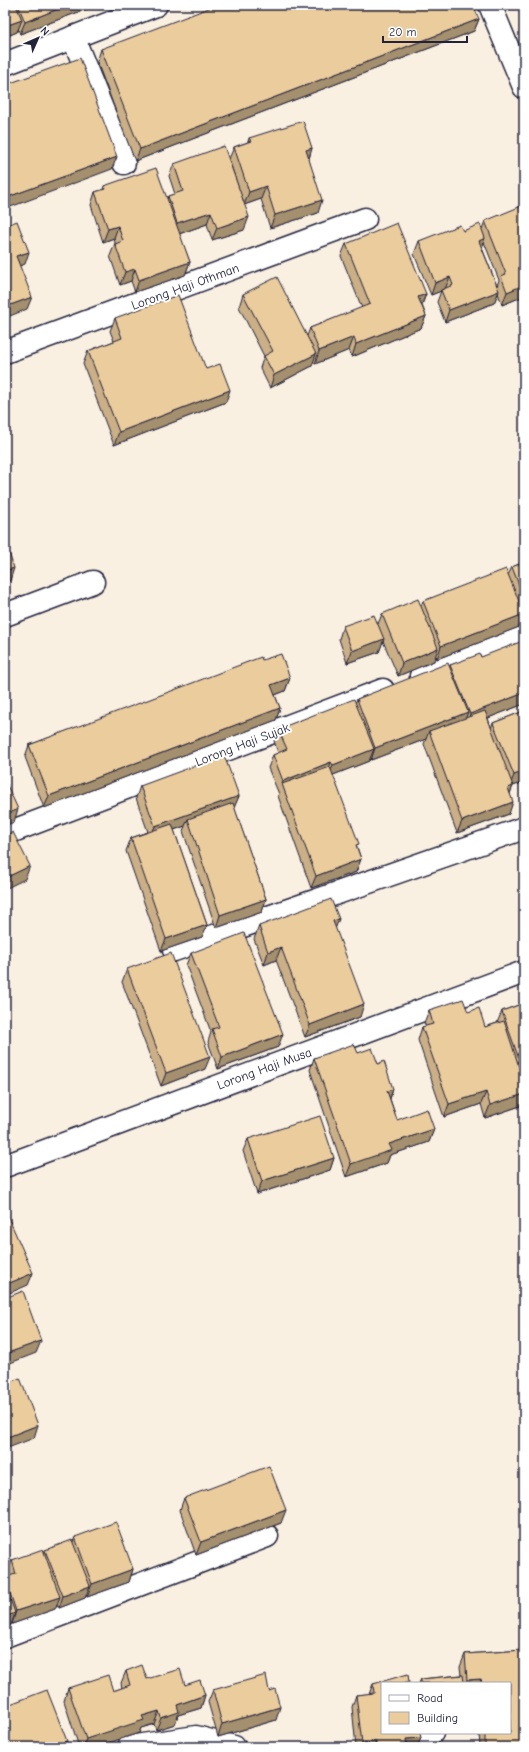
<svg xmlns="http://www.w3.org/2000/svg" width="529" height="1752" viewBox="0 0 529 1752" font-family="'Comic Neue',sans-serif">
<rect width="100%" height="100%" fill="#f9f0e2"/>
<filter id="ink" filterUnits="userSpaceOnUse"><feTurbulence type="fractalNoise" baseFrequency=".025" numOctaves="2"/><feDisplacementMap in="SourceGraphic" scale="8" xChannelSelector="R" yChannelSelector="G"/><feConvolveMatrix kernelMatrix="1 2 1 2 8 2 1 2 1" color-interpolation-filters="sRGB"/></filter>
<g filter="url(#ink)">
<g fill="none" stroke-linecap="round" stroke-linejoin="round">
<g stroke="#22223b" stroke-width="25">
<g id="minor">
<polyline points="490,5 524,87"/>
<polyline points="73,37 124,163"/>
<polyline points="5,64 156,5"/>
<polyline points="5,352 365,219"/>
<polyline points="5,615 93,582"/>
<polyline points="421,676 524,635"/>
<polyline points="5,834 383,690"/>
<polyline points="174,950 524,828"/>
<polyline points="5,1166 524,972"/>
<polyline points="5,1636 267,1536"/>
<polyline points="129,1747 196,1737 234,1747"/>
<polyline points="421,1747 424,1739 432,1733"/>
</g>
</g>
<use href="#minor" stroke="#fff" stroke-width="22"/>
</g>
<g fill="#caaf87" stroke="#22223b" fill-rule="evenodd">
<polygon points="5,5 97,5 20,34 18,29 17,32 5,37"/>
<polygon points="479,19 474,31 135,161 97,62 101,49"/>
<polygon points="249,138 312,148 309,159 318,213 270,228 261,199 244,205 229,159 234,147 248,142"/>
<polygon points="174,164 244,230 212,240 207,224 179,234 190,262 185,275 135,292 131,281 120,285 110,256 115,243 114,238 103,242 91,205 95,192 103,190 104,186 167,199 168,196 175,194 169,176"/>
<path d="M485 221 524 296 502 305 498 293 494 303 445 322 437 302 441 291 431 295 414 254 419 241 463 231 482 229ZM484 242 499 280 497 286 482 248Z"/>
<polygon points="346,244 426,294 422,305 426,316 421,328 352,357 349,350 315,364 313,361 312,366 270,388 260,368 264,356 239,307 243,294 307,336 310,328 362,308 341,256"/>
<polygon points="115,318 206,369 226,402 114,445 83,364 88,351 114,341 110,331"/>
<polygon points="524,562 524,622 522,618 519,627 437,659 436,656 434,661 398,676 383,641 379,652 347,663 339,639 343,626 378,624 382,614 421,606 423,601 508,575 512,567"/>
<polygon points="524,644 524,704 488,718 491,728 493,723 524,711 524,782 513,786 510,793 509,814 457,833 424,744 426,739 371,760 370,759 369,761 333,775 361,859 356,872 311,888 278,796 279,794 268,768 273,755 278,753 274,741 278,729 355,703 357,699 450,666 450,665 481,657 522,649"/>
<polygon points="262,660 290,678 285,691 275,695 280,708 276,720 44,808 25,757 29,745"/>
<polygon points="140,786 239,796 234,807 266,899 262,912 216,928 183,831 185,826 174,830 207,925 202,937 161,951 126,851 131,838 148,832 136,798"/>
<polygon points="259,926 335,928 360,1017 305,1037 276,960 264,965 254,939"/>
<polygon points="191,953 278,1047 218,1069 208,1042 211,1032 186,965"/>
<polygon points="127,969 205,1069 161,1086 122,982"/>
<polygon points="524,1003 524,1103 523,1105 485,1118 481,1104 444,1117 418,1040 422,1027 426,1026 424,1023 429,1010 468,1012 485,1027 497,1023 502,1011"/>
<polygon points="358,1053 378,1064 393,1089 390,1099 397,1120 434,1129 429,1142 390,1155 387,1163 346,1177 310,1070 314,1058"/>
<polygon points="248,1139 334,1158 330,1170 257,1194 243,1151"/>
<polygon points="184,1498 281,1523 196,1555 180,1510"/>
<polygon points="75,1537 133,1569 129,1582 87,1597 87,1595 85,1598 59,1608 57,1604 55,1609 12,1624 12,1623 11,1625 5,1627 5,1577 8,1576 7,1572 12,1560 45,1553 45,1550 73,1542"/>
<polygon points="524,1650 524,1747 480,1747 479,1733 510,1733 510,1683 419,1683 421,1679 461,1675 460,1667 465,1654"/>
<polygon points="126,1671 147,1679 185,1685 205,1695 201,1708 178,1715 175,1724 156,1730 154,1724 141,1728 139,1733 96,1747 79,1747 64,1701 68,1688 113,1691 122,1688 121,1683"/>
<polygon points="382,1683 421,1738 417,1747 356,1747 352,1707 356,1695 369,1694 373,1684"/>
<polygon points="213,1690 276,1720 218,1737 208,1702"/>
</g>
<g fill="#a48f6e" stroke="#22223b">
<polygon points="68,5 97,5 20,34 25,22"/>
<polygon points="479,19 474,31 135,161 140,149"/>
<polygon points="22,20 17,32 5,37 5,26"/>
<polygon points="312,148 308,161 306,150"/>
<polygon points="117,157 112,169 5,209 5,198"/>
<polygon points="266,186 261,199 244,205 249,192"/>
<polygon points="322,200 318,213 270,228 275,215"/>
<polygon points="211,212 207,224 173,236 177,223"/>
<polygon points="249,217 244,230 212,240 217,228"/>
<polygon points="118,226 114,238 103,242 108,229"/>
<polygon points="485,238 481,250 479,241"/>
<polygon points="29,252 25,264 12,269 16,256"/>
<polygon points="190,262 185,275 135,292 139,280"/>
<polygon points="135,269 131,281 120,285 125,272"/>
<polygon points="450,277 445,289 441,290 441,291 431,295 435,283"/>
<polygon points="524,285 524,296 502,305 507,292"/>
<polygon points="499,291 494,303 445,322 449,310"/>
<polygon points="426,294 421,306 418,297"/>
<polygon points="32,297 27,309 5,318 5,307"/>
<polygon points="426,316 421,328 352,357 356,344"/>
<polygon points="354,337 349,350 315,364 319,351"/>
<polygon points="316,354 312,366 270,388 274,375"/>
<polygon points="230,390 226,402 114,445 119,432"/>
<polygon points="14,568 10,581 5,582 5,571"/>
<polygon points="524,614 519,627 437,659 441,646"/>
<polygon points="384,639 379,652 347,663 352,651"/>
<polygon points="438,648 434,661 398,676 402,663"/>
<polygon points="290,678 285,691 267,698 271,685"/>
<polygon points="524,693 524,704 465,727 470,714"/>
<polygon points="280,708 276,720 44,808 49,796"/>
<polygon points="468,712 463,725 429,731 426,739 371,760 375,748"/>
<polygon points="374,749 369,761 328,777 333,765"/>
<polygon points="331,762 327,775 282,784 283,781"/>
<polygon points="524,771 524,782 513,786 508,799 508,788 509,788 514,775"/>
<polygon points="239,796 234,808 188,819 185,826 150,838 155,826"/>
<polygon points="513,802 509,814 457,833 462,821"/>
<polygon points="18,809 14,822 5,826 5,815"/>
<polygon points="361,859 356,872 311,888 316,876"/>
<polygon points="30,866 25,879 5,889 5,878"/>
<polygon points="266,899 262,912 216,928 220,915"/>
<polygon points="339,919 334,932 333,921"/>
<polygon points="207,925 202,937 161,951 166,939"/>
<polygon points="281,947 276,960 264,965 268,952"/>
<polygon points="364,1004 360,1017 305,1037 310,1025"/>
<polygon points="283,1034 278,1047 218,1069 222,1057"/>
<polygon points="210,1057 205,1069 161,1086 166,1073"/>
<polygon points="393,1089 389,1101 387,1091"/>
<polygon points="486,1092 481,1104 444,1117 449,1104"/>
<polygon points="524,1094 524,1103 523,1105 485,1118 490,1105"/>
<polygon points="434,1129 429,1142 390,1155 387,1163 346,1177 351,1164 389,1144"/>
<polygon points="334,1158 330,1170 257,1194 262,1181"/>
<polygon points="33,1273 28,1285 5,1295 5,1285"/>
<polygon points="41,1341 36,1353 5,1365 5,1354"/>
<polygon points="38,1425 34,1438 5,1449 5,1438"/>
<polygon points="286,1510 281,1523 196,1555 201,1542"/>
<polygon points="133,1569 129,1582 87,1597 92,1584"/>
<polygon points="90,1586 85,1598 59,1608 63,1596"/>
<polygon points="60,1597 55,1609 12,1624 16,1611"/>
<polygon points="15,1613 11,1625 5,1627 5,1617"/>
<polygon points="481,1679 480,1683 465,1683 467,1680"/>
<polygon points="205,1695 201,1708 178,1715 175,1724 156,1730 161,1718 177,1705"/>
<polygon points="280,1707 276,1720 218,1737 222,1724"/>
<polygon points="159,1711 154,1724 141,1728 139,1733 96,1747 83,1747 86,1739 142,1716"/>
<polygon points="421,1738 417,1747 403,1747 406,1739"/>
<polygon points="67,1741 65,1747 51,1747"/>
<polygon points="376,1742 374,1747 360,1747 362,1743"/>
<polygon points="524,1745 524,1747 492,1747"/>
</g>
<g fill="#ebcc9d" stroke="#22223b">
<polygon points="5,5 16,5 22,20 5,26"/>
<polygon points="18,5 68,5 25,22"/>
<polygon points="217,5 473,5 479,19 140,149 101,49"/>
<polygon points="80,58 117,157 5,198 5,85"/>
<polygon points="303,121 312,148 306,150 322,200 275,215 266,186 249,192 234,147 251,141 249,138"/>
<polygon points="224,146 249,217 217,228 211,212 177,223 168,196 183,191 174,164"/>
<polygon points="156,168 190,262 139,280 135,269 125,272 115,244 123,241 118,226 108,229 95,192 105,189 104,186"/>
<polygon points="524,205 524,285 507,292 501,276 506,274 485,221"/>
<polygon points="17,221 29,252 16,256 32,297 5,307 5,226"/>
<polygon points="397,223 426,294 418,297 426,316 356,344 354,337 319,351 310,328 370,304 346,244"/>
<polygon points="480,224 485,238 479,241 499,291 449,310 441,290 453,285 450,277 435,283 419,241 460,225 463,231"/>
<polygon points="277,277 316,354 274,375 264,356 273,351 243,294"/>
<polygon points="178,295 206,369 220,364 230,390 119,432 88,351 122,338 115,318"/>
<polygon points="5,541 14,568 5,571"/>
<polygon points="524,562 524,598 512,567"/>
<polygon points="506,569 524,614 441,646 423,601"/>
<polygon points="418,599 438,648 402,663 382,614"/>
<polygon points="374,615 384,639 352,651 343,626"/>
<polygon points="520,642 524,653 524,693 470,714 450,665 480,654 481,657"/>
<polygon points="281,654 290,678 271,685 280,708 49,796 29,745 261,657 262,660"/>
<polygon points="448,663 468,712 375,748 357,699"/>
<polygon points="354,699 374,749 333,765 331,762 283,781 273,755 287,749 278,729"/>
<polygon points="485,711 513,786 508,788 513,802 462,821 429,731"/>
<polygon points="524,711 524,771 514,775 493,723"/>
<polygon points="224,755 239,796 155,826 140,786"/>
<polygon points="330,767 359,844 356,845 361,859 316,876 282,784"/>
<polygon points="5,781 18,809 5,815"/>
<polygon points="233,803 266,899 220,915 188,819"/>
<polygon points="172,824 207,925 166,939 131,838"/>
<polygon points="13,832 30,866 5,878 5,836"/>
<polygon points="331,899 339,919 333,921 364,1004 310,1025 281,947 268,952 259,926"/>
<polygon points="244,933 283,1034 222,1057 212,1029 219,1027 191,953"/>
<polygon points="171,953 210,1057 166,1073 127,969"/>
<polygon points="463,999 468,1012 479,1008 485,1027 504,1021 524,1082 524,1094 490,1105 486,1092 449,1104 422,1027 433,1024 429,1010"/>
<polygon points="524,1003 524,1073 502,1011"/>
<polygon points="354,1044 358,1053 372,1048 378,1064 384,1061 393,1089 387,1091 397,1120 427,1109 434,1129 389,1144 392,1150 351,1164 314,1058"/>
<polygon points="320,1116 334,1158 262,1181 248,1139"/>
<polygon points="5,1210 33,1273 5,1285"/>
<polygon points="23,1291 41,1341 5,1354 5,1298"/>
<polygon points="20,1378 38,1425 5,1438 5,1384"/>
<polygon points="269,1466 286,1510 201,1542 184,1498"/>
<polygon points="116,1522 133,1569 92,1584 75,1537"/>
<polygon points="72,1540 90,1586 63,1596 45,1550"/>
<polygon points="43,1549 60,1597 16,1611 5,1578 5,1577 16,1574 12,1560"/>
<polygon points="5,1585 15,1613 5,1617"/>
<polygon points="524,1650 524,1745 485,1747 485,1733 510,1733 510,1683 482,1683 481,1679 467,1680 465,1654"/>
<polygon points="142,1665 147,1679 180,1669 185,1685 200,1680 205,1695 177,1705 179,1712 161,1718 159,1711 142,1716 144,1720 86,1739 68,1688 108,1675 113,1691 130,1685 126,1671"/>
<polygon points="408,1674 409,1683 382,1683 382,1733 420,1733 421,1738 406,1739 407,1747 376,1747 376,1742 362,1743 356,1695 374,1693 373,1684"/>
<polygon points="266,1675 269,1691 275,1689 280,1707 222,1724 213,1690"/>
<polygon points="463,1675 464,1683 421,1683 421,1679"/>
<polygon points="47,1690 67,1741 51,1747 5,1747 5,1706"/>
</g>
</g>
<g text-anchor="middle" stroke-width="4" stroke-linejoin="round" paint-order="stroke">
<g font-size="13" fill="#22223b" stroke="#fff">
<text transform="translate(185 286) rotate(-20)" y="5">Lorong Haji Othman</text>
<text transform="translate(242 744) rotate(-21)" y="5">Lorong Haji Sujak</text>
<text transform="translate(264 1068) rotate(-20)" y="5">Lorong Haji Musa</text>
</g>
</g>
<rect width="529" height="1752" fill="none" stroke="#fff" stroke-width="20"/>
<rect x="10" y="10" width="509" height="1732" fill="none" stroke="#22223b" stroke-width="1.5" filter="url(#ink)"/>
<rect x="381" y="1682" width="130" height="52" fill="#ffffff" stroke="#a7a7b1"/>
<rect x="389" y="1695" width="20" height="6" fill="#ffffff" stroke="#a7a7b1"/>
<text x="417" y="1702" font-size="12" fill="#22223b">Road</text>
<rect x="389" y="1712" width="20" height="12" fill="#ebcc9d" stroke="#a7a7b1"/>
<text x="417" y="1722" font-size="12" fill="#22223b">Building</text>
<g transform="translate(38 38) rotate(45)" stroke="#ffffff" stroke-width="3" paint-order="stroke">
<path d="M0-3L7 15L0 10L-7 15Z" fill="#22223b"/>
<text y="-6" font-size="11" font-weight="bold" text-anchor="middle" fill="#22223b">N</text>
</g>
<path d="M383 36v6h84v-6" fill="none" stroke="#22223b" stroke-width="2"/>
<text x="389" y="36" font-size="12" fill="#22223b" stroke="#ffffff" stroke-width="3" paint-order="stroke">20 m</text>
</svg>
